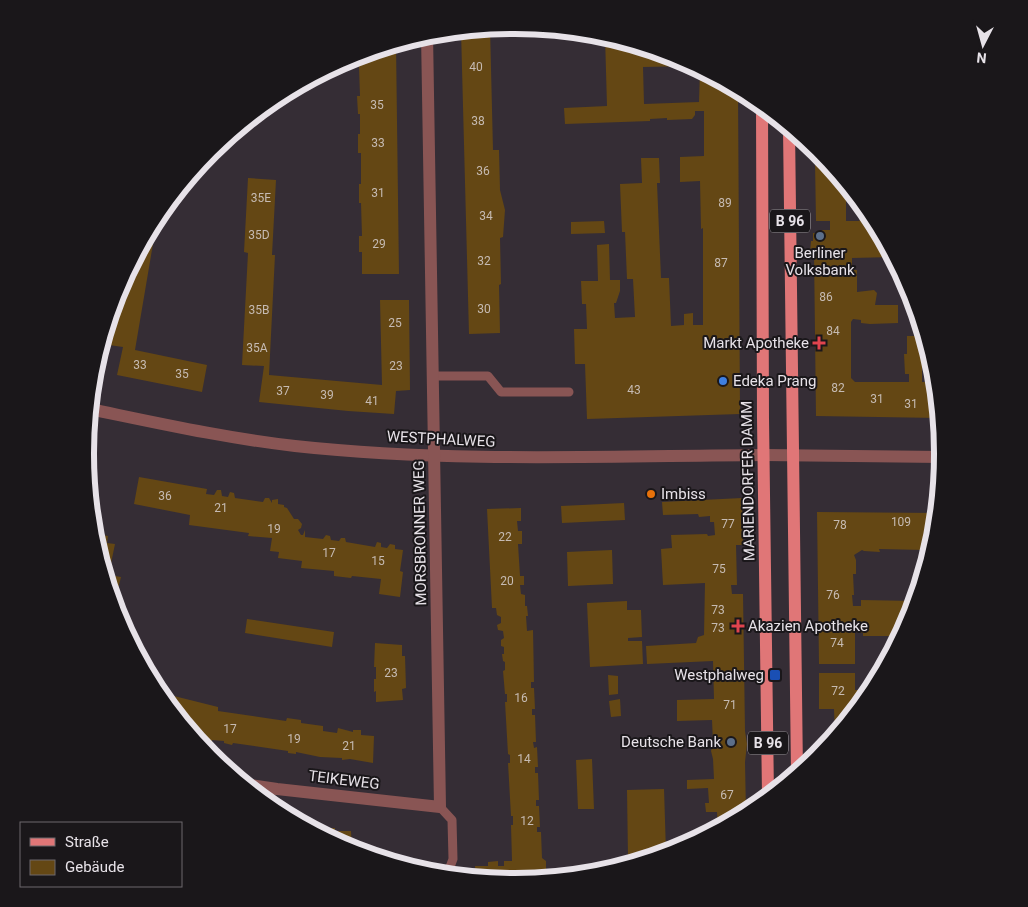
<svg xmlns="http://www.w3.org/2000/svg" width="1028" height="907" viewBox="0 0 1028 907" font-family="Roboto,sans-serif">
<rect width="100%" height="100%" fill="#352d35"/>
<g fill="#644714">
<polygon points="490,27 493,150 499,150 500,190 505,210 503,237 500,238 501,284 499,285 500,333 469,334 461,30"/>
<polygon points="605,36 678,58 693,66 643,67 644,104 699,102 700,70 738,90 740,414 587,419 585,364 575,364 574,329 587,329 586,304 582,304 581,281 598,281 597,245 609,244 610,280 620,280 620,291 616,303 614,303 615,318 635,317 633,279 627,279 625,232 622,232 620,184 642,183 641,158 659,158 660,183 657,183 661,278 669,278 671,326 684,325 684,314 693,313 693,325 703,325 703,228 701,229 700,181 680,182 680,157 704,156 704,111 695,111 695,115 692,119 667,120 667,118 650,119 650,121 565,124 564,108 607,106"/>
<polygon points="396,44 399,274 362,274 362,252 359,252 359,236 362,236 361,203 359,203 359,184 361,184 361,153 358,153 358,134 360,134 360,114 358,114 357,96 360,96 359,66 357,66 357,55"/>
<polygon points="815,162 827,162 846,186 846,221 859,221 862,218 869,221 872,218 893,257 852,258 852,270 857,270 857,292 874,290 877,293 875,305 898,305 898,323 870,324 861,323 861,320 853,319 851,322 851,378 855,382 909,382 909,374 905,374 904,354 907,354 907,336 922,336 922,382 935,382 939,418 816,416 814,252 810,252 811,241 813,241 813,233 822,233 822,230 830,230 830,221 816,221"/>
<polygon points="248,178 276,180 272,255 275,255 269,375 382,385 380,300 409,300 410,390 396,391 394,414 348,411 259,402 264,366 242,365 248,253 244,252"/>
<polygon points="604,221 605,233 571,234 571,222"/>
<polygon points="147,236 154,238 135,350 207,365 202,392 117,375 123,347 109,345 119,288"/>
<polygon points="139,477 207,489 206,494 214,495 217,490 221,490 222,496 228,497 230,492 234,493 235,498 263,502 265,498 269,498 272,503 272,500 278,499 278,504 284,505 284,507 287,508 294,519 298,519 302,524 301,528 298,530 301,535 303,535 305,530 305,537 323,539 326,535 330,536 331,540 339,541 341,538 345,538 346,542 375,547 377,542 381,543 381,547 387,548 390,544 395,545 395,549 403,550 400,571 403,572 400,597 379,594 381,579 352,576 351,578 334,576 334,571 301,568 302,561 278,558 279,552 270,551 272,538 248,536 249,533 189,525 190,515 134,504"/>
<polygon points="742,498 743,545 736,545 737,585 731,585 732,594 743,594 745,731 747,744 745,762 746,813 718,828 717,812 706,812 705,803 709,803 708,788 687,789 687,780 714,779 713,759 711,751 713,743 712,720 677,721 677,700 714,699 713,661 647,664 646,646 696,643 698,637 704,635 705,583 663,585 661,549 672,548 671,535 707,534 708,536 715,535 714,522 710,522 710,516 699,517 698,514 663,515 662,502"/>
<polygon points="624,503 625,520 562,523 561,506"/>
<polygon points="521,508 521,521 517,521 518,531 522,531 522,544 518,544 520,576 524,576 524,585 520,585 521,594 525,595 525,606 527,606 528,616 526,616 527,631 533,630 534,682 531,682 531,688 534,688 535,709 532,709 532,715 535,715 536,742 533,742 534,748 537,747 538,767 535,767 535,773 538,773 539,800 536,800 536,806 539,806 540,827 537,827 537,832 541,832 542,858 546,861 546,869 543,872 543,879 519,882 519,880 513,880 513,882 476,878 475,866 488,866 488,862 498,861 498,866 504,866 504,861 512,861 511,825 513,825 513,816 511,816 508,763 510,763 510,755 508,754 505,702 507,702 507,694 505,694 503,671 505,670 505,662 503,661 502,654 504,654 504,647 501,646 501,640 504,638 503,631 498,630 497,625 501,623 501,617 497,615 496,608 492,608 487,509"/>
<polygon points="817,512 937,513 934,537 931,547 925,547 925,550 879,549 880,552 864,551 862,550 854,555 856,560 856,574 853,574 854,595 852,595 853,606 861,606 861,600 915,601 910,618 900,636 863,636 863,633 855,632 855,664 819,664"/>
<polygon points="97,534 108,536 107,543 115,544 109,573 104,572 95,541"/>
<polygon points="612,550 613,584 568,586 567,552"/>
<polygon points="109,575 121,577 118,589 109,588 107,581"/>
<polygon points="627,601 627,610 641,610 642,637 628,638 628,641 642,641 643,664 590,667 587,603"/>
<polygon points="247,619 334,632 332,647 245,633"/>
<polygon points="375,643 402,645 402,656 405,656 406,688 402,689 403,700 376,702 376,691 374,692 374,679 376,679 376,667 374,667"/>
<polygon points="819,673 855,673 855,690 871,690 835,735 834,709 819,709"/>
<polygon points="608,675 618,676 618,694 609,695"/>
<polygon points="158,692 218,707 218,711 286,721 287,718 301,720 301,723 323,726 323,731 337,733 338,728 353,732 353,730 361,730 361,735 374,736 373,763 350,759 342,760 342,758 320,757 296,752 296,754 288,753 288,751 233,743 232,745 224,743 224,741 212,740 212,742 196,738"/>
<polygon points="620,699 621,716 611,717 609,701"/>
<polygon points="592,759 594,809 578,809 576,760"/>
<polygon points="664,789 666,853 656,856 628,857 627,790"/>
<polygon points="306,826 319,826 319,828 335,828 335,831 351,831 352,850"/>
<polygon points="685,838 700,838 686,845"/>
</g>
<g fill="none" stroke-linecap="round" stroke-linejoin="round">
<g stroke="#895554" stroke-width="9">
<polyline points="433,376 488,376 501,392 569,392"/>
<polyline points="440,807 452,820 453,859 447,875"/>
</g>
<g stroke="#895554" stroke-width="12">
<path d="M90 409C158 423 225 438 295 446 450 463 607 456 764 455"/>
<polyline points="244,784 277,789 440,807 427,34"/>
</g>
<polyline stroke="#895554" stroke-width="12" points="764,455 942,457"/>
<g stroke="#e07677" stroke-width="12">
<polyline points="762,105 763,418 768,796"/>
<polyline points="789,128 797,773"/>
</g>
</g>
<g fill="#5c6f8a" stroke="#1a171a" stroke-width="2">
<circle cx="820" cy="236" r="5"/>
<circle cx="731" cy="742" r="5"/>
</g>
<g fill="#e0444e" stroke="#1a171a" stroke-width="2">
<path d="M816.5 335.5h5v5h5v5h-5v5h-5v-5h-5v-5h5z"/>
<path d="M735.5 618.5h5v5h5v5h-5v5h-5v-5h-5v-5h5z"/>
</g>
<circle fill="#3f7fe0" stroke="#1a171a" stroke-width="2" cx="723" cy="381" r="5"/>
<circle fill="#e8710a" stroke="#1a171a" stroke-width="2" cx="651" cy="494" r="5"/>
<rect fill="#1a4fb4" stroke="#1a171a" stroke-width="2" x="769" y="669" width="12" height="12" rx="2.5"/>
<g text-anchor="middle" stroke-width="4" stroke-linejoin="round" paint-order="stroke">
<g font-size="12" fill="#c6bbb3">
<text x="476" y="71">40</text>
<text x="377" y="109">35</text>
<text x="478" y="125">38</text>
<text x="378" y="147">33</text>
<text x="483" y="175">36</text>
<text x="378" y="197">31</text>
<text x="261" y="202">35E</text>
<text x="725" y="207">89</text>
<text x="486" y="220">34</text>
<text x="259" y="239">35D</text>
<text x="379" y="248">29</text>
<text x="484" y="265">32</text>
<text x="721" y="267">87</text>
<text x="826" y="301">86</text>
<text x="484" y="313">30</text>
<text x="259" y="314">35B</text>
<text x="395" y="327">25</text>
<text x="833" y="335">84</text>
<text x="257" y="352">35A</text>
<text x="140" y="369">33</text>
<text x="396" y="370">23</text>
<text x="182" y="378">35</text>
<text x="838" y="392">82</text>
<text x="634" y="394">43</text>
<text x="283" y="395">37</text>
<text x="327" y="399">39</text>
<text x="877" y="403">31</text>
<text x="372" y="405">41</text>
<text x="911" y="408">31</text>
<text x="165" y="500">36</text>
<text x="221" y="512">21</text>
<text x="901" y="526">109</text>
<text x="728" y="528">77</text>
<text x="840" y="529">78</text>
<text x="274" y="533">19</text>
<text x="505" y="541">22</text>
<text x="329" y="557">17</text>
<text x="378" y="565">15</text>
<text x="719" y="573">75</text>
<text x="507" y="585">20</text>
<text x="833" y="599">76</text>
<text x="718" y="614">73</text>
<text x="718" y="632">73</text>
<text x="837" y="647">74</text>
<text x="391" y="677">23</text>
<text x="838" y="695">72</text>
<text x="521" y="702">16</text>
<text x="730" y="709">71</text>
<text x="230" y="733">17</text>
<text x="294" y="743">19</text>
<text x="349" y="750">21</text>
<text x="524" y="763">14</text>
<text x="727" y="799">67</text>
<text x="527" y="825">12</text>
</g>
<g fill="#1a171a" stroke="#aaa5aa" stroke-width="1">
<rect x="770" y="209.5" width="40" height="23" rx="4"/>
<rect x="748" y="731.5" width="40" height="23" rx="4"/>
</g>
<g font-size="14" font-weight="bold" fill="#e7e2e8">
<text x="790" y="226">B 96</text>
<text x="768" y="748">B 96</text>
</g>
<g font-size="15" fill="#e7e2e8" stroke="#1a171a" text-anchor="end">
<text x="820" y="258" text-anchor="middle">Berliner<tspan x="820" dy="17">Volksbank</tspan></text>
<text x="809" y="348">Markt Apotheke</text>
<text x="733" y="386" text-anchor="start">Edeka Prang</text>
<text x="661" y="499" text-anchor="start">Imbiss</text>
<text x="748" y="631" text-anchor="start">Akazien Apotheke</text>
<text x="764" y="680">Westphalweg</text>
<text x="721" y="747">Deutsche Bank</text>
</g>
<g font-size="15" fill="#e7e2e8" stroke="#1a171a">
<text transform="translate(441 439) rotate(3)" y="5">WESTPHALWEG</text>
<text transform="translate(748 481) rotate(-91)" y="5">MARIENDORFER DAMM</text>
<text transform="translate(420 533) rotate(-91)" y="5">MORSBRONNER WEG</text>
<text transform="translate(344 780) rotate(7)" y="5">TEIKEWEG</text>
</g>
</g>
<path d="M0 0H1028V907H0ZM513 34H515A419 419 0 0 1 934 453V454A419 419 0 0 1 515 873H513A419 419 0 0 1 94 454V453A419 419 0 0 1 513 34Z" fill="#1a171a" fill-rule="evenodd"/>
<path fill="none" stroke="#e7e2e8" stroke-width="6" d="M513 34H515A419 419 0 0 1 934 453V454A419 419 0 0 1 515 873H513A419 419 0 0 1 94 454V453A419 419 0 0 1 513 34Z"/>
<rect x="20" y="822" width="162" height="65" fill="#1a171a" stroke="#6c686c"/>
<rect x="30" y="838" width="25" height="8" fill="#e07677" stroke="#6c686c"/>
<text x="65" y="847" font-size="15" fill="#e7e2e8">Straße</text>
<rect x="30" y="860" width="25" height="15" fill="#644714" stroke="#6c686c"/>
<text x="65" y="872" font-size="15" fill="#e7e2e8">Gebäude</text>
<g transform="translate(983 45) rotate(186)" stroke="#1a171a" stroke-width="4" paint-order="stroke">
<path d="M0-4L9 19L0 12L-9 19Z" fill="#e7e2e8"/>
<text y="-8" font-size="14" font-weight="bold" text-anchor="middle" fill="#e7e2e8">N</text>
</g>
</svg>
